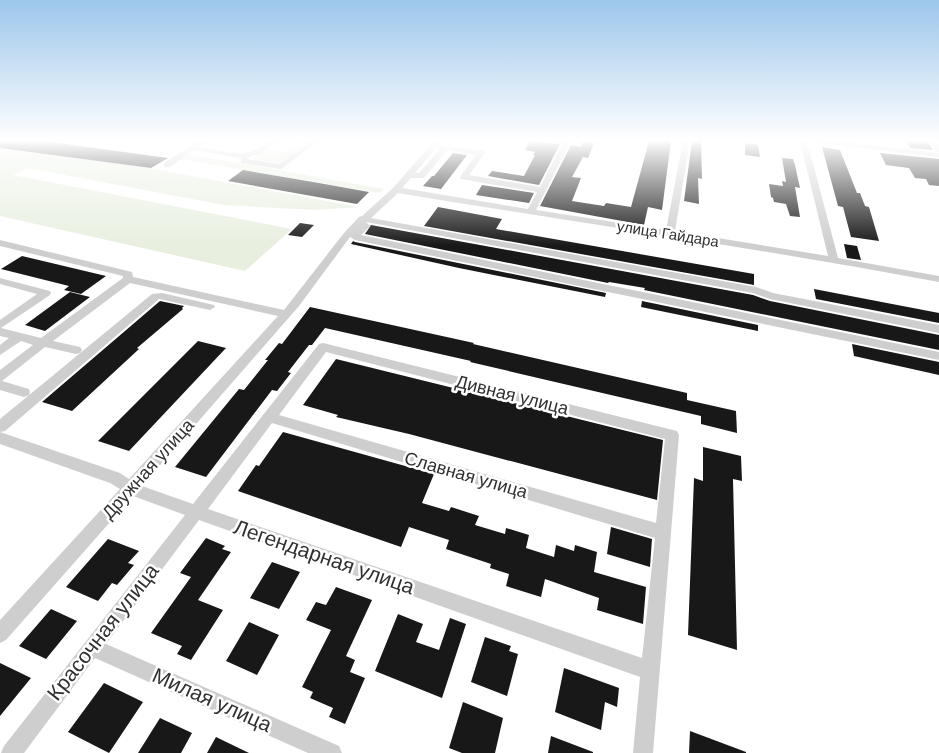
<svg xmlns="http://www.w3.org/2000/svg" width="939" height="753" viewBox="0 0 939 753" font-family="'DM Sans',sans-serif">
<rect width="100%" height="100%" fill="#fff"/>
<g fill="#e8efdf">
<polygon points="299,141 309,141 279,163 252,159 265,149 284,152"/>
<polygon points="0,149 131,165 359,207 315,210 224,205 28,168 13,175 292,229 245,271 0,216"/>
<polygon points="188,154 384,189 380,193 180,159"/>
</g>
<g fill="#181818">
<polygon points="0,141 43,141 168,158 151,168 0,148"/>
<polygon points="530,141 560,144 539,185 488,176 492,171 524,176 535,155 533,155 535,152 525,150"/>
<polygon points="649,141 671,141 662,210 648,207 644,225 540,206 571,145 581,147 583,142 594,143 588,158 583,157 572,177 581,178 572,201 604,206 606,203 631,207"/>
<polygon points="692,141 701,141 702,179 698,178 699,204 684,201"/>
<polygon points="906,141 927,141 933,150 910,148"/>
<polygon points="745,143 758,145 760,157 745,155"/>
<polygon points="822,147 840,150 857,193 860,193 865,206 869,207 879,241 851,237 843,207 838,206"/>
<polygon points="453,153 467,155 441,189 423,186 432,176 434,176"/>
<polygon points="880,153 939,159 939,186 929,185 926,179 915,178 909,168 886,165"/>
<polygon points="782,158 793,159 795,165 800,188 795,187 800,217 790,216 786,204 774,202 773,198 771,197 769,184 783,186 782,181 786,182"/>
<polygon points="243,170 319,183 369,192 357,204 228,181"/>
<polygon points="482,185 534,193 529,203 476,195"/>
<polygon points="438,207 502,219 496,229 754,274 754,285 424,226"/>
<polygon points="300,223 314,225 302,237 288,235"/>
<polygon points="371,225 753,295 770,301 939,335 939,350 644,290 645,288 609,282 608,283 365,234"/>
<polygon points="353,241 355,242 606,293 605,297 459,268 351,244"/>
<polygon points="844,244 857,246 861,260 847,258"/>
<polygon points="22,256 106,276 81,294 64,290 69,286 1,269"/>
<polygon points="814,289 939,313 939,323 816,299"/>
<polygon points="70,292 90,297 45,331 25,325"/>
<polygon points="160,301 184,306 182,308 183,309 137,348 139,349 72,411 42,402"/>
<polygon points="642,301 758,325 758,331 641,307"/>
<polygon points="310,307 474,343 473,344 687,393 687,400 736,411 737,433 701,424 701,416 470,362 471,361 325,328 312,345 309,345 288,372 291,373 277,391 272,390 206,477 175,467 239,389 244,390 268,360 265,360 279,343 282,344"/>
<polygon points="198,341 226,348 129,451 98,441"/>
<polygon points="852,344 939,362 939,375 854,356"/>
<polygon points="336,359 663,440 657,500 409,434 336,417 338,415 303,405"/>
<polygon points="283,432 434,474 422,503 449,511 451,507 479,516 475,525 505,534 506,528 529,535 526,548 554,557 556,545 574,551 575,545 597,552 594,572 646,587 643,624 597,610 599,598 545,579 541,597 506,586 509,574 490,568 491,564 446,549 449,540 409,527 401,547 238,491 256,465 259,466"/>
<polygon points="703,447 741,456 742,481 733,479 737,650 688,635 694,478 703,481"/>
<polygon points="611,527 652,539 650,567 607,554"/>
<polygon points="206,538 225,546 222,549 231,552 198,600 223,610 191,660 177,654 182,646 151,633 191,577 180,573"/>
<polygon points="108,539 139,551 128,563 134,565 117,585 112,583 98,601 66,587"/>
<polygon points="272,562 300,572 279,609 250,598"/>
<polygon points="336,587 372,600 346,656 355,660 350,672 365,678 345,724 329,717 333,708 310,698 313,692 302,687 331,630 306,620 316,602 326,605"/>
<polygon points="51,609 77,621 46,659 19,646"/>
<polygon points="398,614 423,624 416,642 439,650 450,618 466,624 442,698 375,671"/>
<polygon points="249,622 279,635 257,675 226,661"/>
<polygon points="485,637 511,646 509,651 518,654 507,696 471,682"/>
<polygon points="0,663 31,678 0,716"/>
<polygon points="564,668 619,688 617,707 605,702 601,730 555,712"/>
<polygon points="104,683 143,702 109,753 68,732"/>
<polygon points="463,702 503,718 495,753 462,753 449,748"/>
<polygon points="160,718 192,733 181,753 138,753"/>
<polygon points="690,731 746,752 746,753 689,753"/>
<polygon points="551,736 593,752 593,753 548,753"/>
<polygon points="216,737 249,753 207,753"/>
</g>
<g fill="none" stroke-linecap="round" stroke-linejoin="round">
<g fill="#cecece" fill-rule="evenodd">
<path d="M199 141H208L199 147C212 149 234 155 246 153 259 151 266 141 278 141L261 154 249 157 248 159 279 164 311 141H319L281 169 241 163V158L193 150 170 167H164V163Z"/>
<path d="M434 141H441L439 145 484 151 485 153 469 175 540 187 564 141H571L536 210 666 230 683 141H690L675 231 828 256 800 141H807L838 258 939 276V282C758 248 579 223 398 193L371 218 756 287 773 293 939 325V333L770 299 753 293 366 222 370 226 361 235 939 352V360L355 240 350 237 299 306 142 486 193 504 319 344 323 343 677 431 679 435 653 753H633L640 677 199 520 106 644 339 746 342 753H308L95 658 24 753H1L4 746 185 515 133 496 6 640 0 643V620L120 489 110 483 0 444V419L152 294 162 293 214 305 215 307 210 310 159 299 5 431 0 432 120 473 129 479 278 316 130 283 53 341 80 347 82 350 80 353 76 354 45 347 2 381 29 389 30 392 29 395 24 397 0 390V370L33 345 21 341 0 355V345L9 338 0 336V320L37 294 0 284V278L50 291 51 293 50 295 1 328 41 338 123 278V276L0 246V240L132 272 133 277 284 310 344 233 359 217 362 216 393 188ZM436 148 440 149 419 173H415ZM447 150 476 155 460 177 461 179 537 192 528 209 402 188 411 178H424ZM326 352 665 439 656 523 279 415ZM272 423 655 538 642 658 208 509Z"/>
<polygon points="815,141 836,141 939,153 939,157 819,143"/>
<polygon points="929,141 936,141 939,145 939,152 936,152"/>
</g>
</g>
<linearGradient id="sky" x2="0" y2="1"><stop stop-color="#9cc6eb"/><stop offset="0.57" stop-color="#fff"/><stop offset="1" stop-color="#fff" stop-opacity="0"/></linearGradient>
<rect width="939" height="246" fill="url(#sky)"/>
<g text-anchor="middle" stroke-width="5" stroke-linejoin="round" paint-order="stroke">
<g font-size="15" fill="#313131" stroke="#fff">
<text transform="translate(668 234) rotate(9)" y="5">улица Гайдара</text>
</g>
<g font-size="18" fill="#313131" stroke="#fff">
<text transform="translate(512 395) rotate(14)" y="6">Дивная улица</text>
<text transform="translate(148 469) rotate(-48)" y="6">Дружная улица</text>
<text transform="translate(466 475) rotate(16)" y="6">Славная улица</text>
</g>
<g font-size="21" fill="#313131" stroke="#fff">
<text transform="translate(324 557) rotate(19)" y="7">Легендарная улица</text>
<text transform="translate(103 632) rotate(-52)" y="7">Красочная улица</text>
<text transform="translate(212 700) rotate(24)" y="7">Милая улица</text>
</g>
</g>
</svg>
